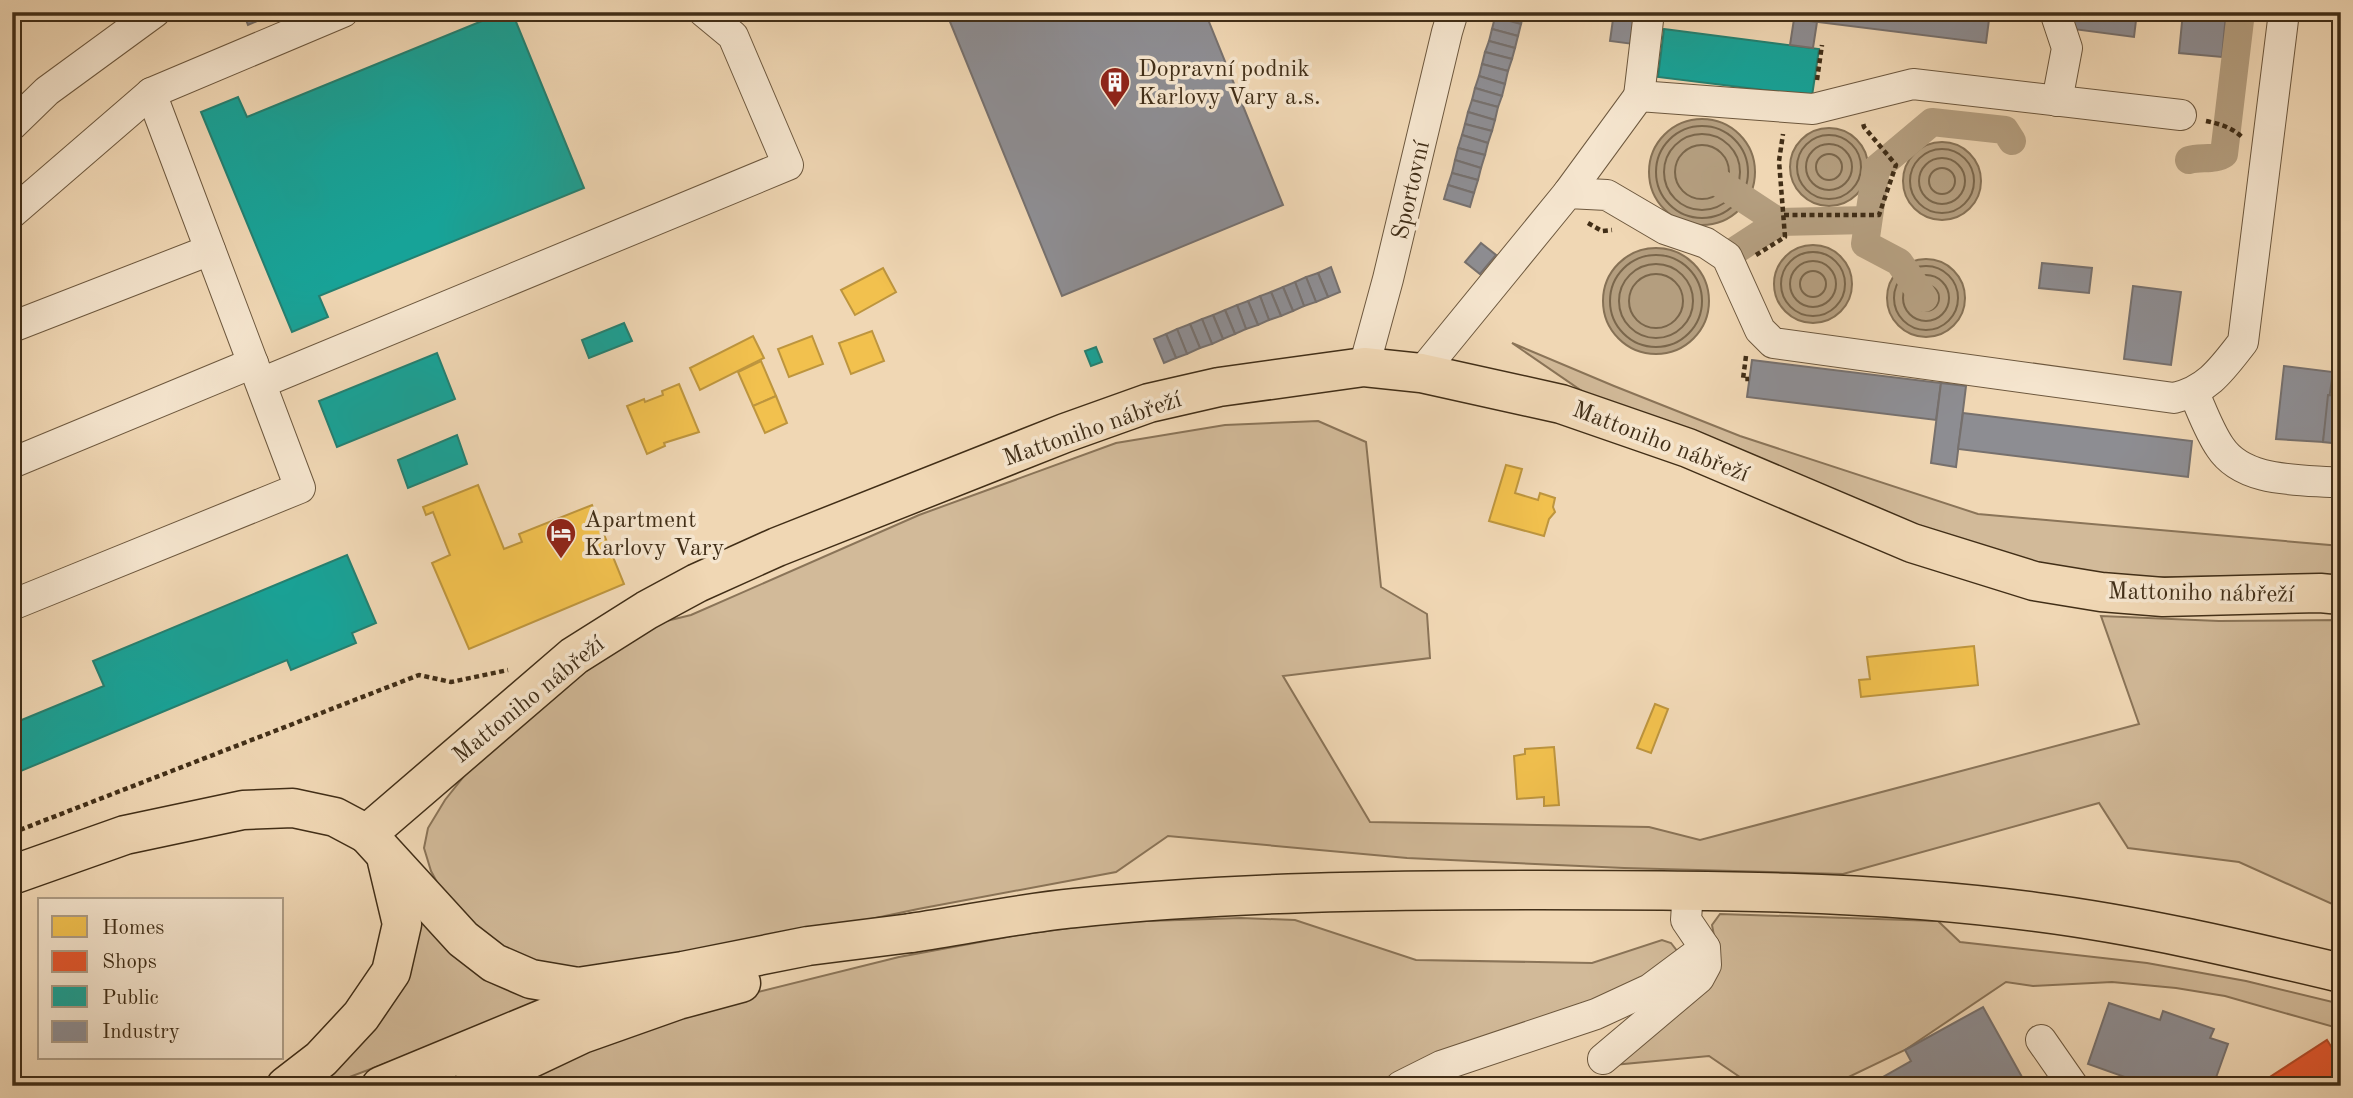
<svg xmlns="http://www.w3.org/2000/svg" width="2353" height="1098" viewBox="0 0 2353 1098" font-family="'Old Standard TT',serif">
<rect width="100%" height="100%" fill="#f0d7b4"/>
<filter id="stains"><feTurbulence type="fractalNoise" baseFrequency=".00286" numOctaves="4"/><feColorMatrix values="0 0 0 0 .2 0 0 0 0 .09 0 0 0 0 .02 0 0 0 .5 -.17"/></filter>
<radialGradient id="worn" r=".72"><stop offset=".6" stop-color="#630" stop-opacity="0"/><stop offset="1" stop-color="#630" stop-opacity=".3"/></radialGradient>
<g fill="#d2ba99" stroke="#8a7458" stroke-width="2">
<polygon points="1512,343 1614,386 1740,436 1978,514 2341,546 2341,577 2321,575 2098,578 1985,552 1598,402"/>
<polygon points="1318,421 1366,442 1381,587 1427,614 1430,658 1283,676 1370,822 1649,827 1700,840 2139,724 2101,616 2219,621 2341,620 2341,908 2239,862 2128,848 2099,803 1843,874 1624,868 1407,858 1168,836 1116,872 918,909 640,968 556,970 499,949 446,899 431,871 424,848 428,828 445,800 469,770 523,715 654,624 691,615 919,515 1116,443 1225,425"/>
<polygon points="416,913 547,1002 326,1086 310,1086"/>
<polygon points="1720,914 1938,921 1960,942 2147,963 2246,981 2341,1004 2341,1029 2225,996 2176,988 2112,982 2033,986 2006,982 1905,1050 1830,1086 1753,1086 1709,1056 1613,1065 1715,941 1712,925"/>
<polygon points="1241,918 1295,920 1416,960 1592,963 1662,940 1671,943 1681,956 1630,994 1440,1058 1383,1086 511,1086 561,1060 734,998 899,957 1024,934 1116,922"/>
</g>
<g fill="#b49e7f" stroke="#867155" stroke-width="2">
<circle cx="1702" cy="172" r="53"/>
<circle cx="1829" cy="167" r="39"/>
<circle cx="1942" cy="181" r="39"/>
<circle cx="1813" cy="284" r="39"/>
<circle cx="1656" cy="301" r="53"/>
<circle cx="1926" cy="298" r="39"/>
</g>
<g fill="#f2c14e" stroke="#bd953e" stroke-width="2">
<polygon points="883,268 896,292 855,315 841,290"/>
<polygon points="872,331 884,361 851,374 839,343"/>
<polygon points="753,336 764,358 700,390 690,368"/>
<polygon points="812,336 823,364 789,377 778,349"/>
<polygon points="761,361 776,396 753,406 738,372"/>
<polygon points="679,384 699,432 664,443 665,446 647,454 627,406 644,399 645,402 663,395 662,391"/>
<polygon points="776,396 787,423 765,433 753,406"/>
<polygon points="1506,465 1522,469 1515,493 1538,500 1540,493 1555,498 1553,507 1555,512 1549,519 1544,536 1489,521"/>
<polygon points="478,485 504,549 522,542 519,534 592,505 624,584 469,649 432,563 450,555 433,512 426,515 423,507"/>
<polygon points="1974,646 1978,685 1861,697 1859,680 1870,679 1867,657"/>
<polygon points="1655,704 1668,709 1651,753 1637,748"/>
<polygon points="1554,747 1559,805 1544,806 1544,797 1517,799 1514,756 1525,754 1525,749"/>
</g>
<polygon fill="#e4572e" stroke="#b34b27" stroke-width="2" points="2327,1040 2341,1062 2341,1086 2256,1086"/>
<g fill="#17a398" stroke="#248071" stroke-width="2">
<polygon points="504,12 512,12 584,188 319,296 328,317 292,332 201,112 238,97 247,117"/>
<polygon points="1664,29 1819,49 1812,96 1658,77"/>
<polygon points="624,323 632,341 589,358 582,340"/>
<polygon points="1096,347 1102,362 1091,366 1085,351"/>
<polygon points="437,353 455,399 337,447 319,401"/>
<polygon points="457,435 467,464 408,488 398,460"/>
<polygon points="347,555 376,623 352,633 356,643 291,670 287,660 16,773 12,763 12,724 104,686 93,661"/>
</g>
<g fill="#8d8d92" stroke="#76706d" stroke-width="2">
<polygon points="243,12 272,12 273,14 248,25"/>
<polygon points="946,12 1205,12 1283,205 1062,296"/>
<polygon points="1497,12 1524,12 1521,24 1495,17"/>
<polygon points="1614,12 1637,12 1633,44 1610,41"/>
<polygon points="1754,12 1990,12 1986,43 1754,14"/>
<polygon points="2075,12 2137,12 2134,37 2073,29"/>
<polygon points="2183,12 2226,14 2222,57 2179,53"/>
<polygon points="1495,17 1521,24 1518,36 1492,29"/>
<polygon points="1794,19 1817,22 1813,48 1790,45"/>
<polygon points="1492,29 1518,36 1515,48 1489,41"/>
<polygon points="1489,41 1515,48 1512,59 1485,52"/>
<polygon points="1485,52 1512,59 1508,71 1482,64"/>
<polygon points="1482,64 1508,71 1505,84 1479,76"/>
<polygon points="1479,76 1505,84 1502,96 1475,88"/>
<polygon points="1475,88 1502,96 1498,107 1472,100"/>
<polygon points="1472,100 1498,107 1495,120 1468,112"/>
<polygon points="1468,112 1495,120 1492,131 1465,124"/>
<polygon points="1465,124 1492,131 1488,143 1462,135"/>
<polygon points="1462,135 1488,143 1485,155 1458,148"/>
<polygon points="1458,148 1485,155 1481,168 1455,160"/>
<polygon points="1455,160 1481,168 1478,180 1452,173"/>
<polygon points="1452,173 1478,180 1474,193 1448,185"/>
<polygon points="1448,185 1474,193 1470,207 1444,199"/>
<polygon points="1481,243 1496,255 1480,274 1465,262"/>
<polygon points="2042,263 2092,268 2089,293 2039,288"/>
<polygon points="1331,267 1340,292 1328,297 1318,273"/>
<polygon points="1318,273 1328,297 1316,302 1306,277"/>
<polygon points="1306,277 1316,302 1304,306 1295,282"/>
<polygon points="1295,282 1304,306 1293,311 1283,287"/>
<polygon points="2133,286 2181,292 2171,365 2124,359"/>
<polygon points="1283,287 1293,311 1281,316 1271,292"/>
<polygon points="1271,292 1281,316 1269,320 1260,296"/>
<polygon points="1260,296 1269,320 1258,325 1248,301"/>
<polygon points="1248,301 1258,325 1246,329 1237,305"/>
<polygon points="1237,305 1246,329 1235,334 1225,310"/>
<polygon points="1225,310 1235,334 1223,339 1213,315"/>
<polygon points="1213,315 1223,339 1212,344 1202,319"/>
<polygon points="1202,319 1212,344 1200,348 1190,324"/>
<polygon points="1190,324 1200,348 1187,354 1177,329"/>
<polygon points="1177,329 1187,354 1176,358 1166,334"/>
<polygon points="1166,334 1176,358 1164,363 1154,339"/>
<polygon points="1752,360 1941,383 1936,420 1747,397"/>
<polygon points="2284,366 2333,372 2323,442 2276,439"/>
<polygon points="1941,383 1966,386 1956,467 1931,463"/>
<polygon points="2328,395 2341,396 2341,444 2323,442"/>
<polygon points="1963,413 2192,441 2188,477 1958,449"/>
<polygon points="2109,1003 2160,1020 2163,1011 2214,1029 2210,1038 2228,1044 2213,1086 2150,1086 2088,1064"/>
<polygon points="1983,1007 2027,1086 1867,1086 1911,1061 1905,1050"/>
</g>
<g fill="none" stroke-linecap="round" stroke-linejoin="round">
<g stroke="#7a664b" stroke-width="2">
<circle cx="1702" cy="172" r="46"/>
<circle cx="1702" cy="172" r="38"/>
<circle cx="1829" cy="167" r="32"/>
<circle cx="1829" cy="167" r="23"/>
<circle cx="1702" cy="172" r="27"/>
<circle cx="1942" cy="181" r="32"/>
<circle cx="1829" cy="167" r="13"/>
<circle cx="1942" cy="181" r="23"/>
<circle cx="1942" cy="181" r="13"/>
<circle cx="1813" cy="284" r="32"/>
<circle cx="1656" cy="301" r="46"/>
<circle cx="1813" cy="284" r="23"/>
<circle cx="1656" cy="301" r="37"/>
<circle cx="1926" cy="298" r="32"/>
<circle cx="1813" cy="284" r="13"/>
<circle cx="1656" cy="301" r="27"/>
<circle cx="1926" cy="298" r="23"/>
<circle cx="1926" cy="298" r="13"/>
</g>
<g stroke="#b49e7f" stroke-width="28">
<path d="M2189 160C2200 157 2216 160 2224 154L2241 12"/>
<polyline points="1715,180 1779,222 1868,220"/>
<polyline points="1736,250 1779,222"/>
<polyline points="1924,298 1899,262 1865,244 1876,169 1932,122 2005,130 2012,141"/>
</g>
<g stroke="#6d583e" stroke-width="32">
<g id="minor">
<polyline points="2055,12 2067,48 2057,101"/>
<polyline points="1639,96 1649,12"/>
<polyline points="12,125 47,91 155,12"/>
<polyline points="1568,193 1639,96 1813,109 1913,84 2181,115"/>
<polyline points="12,213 151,93"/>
<polyline points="12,327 210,250"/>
<polyline points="1364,367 1388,279 1447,32 1453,12"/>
<path d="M1421 373 1568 193 1607 195 1665 229 1706 243 1727 257 1760 330 1773 343 2174 398C2208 390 2222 369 2243 342L2284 12"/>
<polyline points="261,383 788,165 733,36 704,12"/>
<path d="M2194 393C2202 411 2209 431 2220 447 2244 484 2302 479 2341 483"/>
<polyline points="12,463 253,363"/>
<polyline points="12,605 300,488 151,93 343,12"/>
<polyline points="2041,1040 2073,1086"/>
<polyline points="1603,1059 1699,978 1706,965 1705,948 1686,920 1688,890"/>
<polyline points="1401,1086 1441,1066 1596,1014 1650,989 1705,948"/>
</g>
</g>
<g stroke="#412e17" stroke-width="41">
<g id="major">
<polyline points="12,875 125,835 243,810 293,808 335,817 367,834 574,656 647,610 697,583 777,547 1065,433 1149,403 1219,387 1364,367 1421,373 1561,404 1688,448 1912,543 2034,581 2101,592 2163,597 2320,593 2341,595"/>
<path d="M911 933C966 925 1021 913 1075 908 1229 892 1384 890 1538 890 1704 890 1871 890 2036 912 2139 925 2240 949 2341 973"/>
</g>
</g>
<g stroke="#412e17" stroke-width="41">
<g id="highway">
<polyline points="367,834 463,939 494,963 531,979 578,987 683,971 808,946 911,933"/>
<polyline points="286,1086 321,1059 361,1016 391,972 402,924 387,861"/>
<polyline points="381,1086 589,1000 607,994"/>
<polyline points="472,1086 582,1034 678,1000 741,983"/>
</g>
</g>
<g stroke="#412e17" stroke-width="4.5" stroke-dasharray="5 3.5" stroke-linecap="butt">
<polyline points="1817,80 1822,45"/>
<path d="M2206 121C2220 124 2231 127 2242 137"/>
<polyline points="1784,215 1879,215 1896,165 1864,127 1863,123"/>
<polyline points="1588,223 1602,231 1612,230"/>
<polyline points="1756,255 1785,237 1779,161 1783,134"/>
<polyline points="1746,356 1743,379 1749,379"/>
<polyline points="12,833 419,675 451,682 508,670"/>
</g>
<use href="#minor" stroke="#f5e5ce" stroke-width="30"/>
<use href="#major" stroke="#f0d7b4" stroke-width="38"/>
<use href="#highway" stroke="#f0d7b4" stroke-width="38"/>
</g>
<defs>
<g id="building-pin" transform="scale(1.575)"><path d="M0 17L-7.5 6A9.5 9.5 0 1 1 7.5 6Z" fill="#8f2418" stroke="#f5e5ce"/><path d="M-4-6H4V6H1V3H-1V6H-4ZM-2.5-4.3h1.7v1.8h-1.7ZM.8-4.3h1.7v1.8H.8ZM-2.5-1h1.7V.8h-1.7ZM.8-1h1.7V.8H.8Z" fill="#fff"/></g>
<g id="hotel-pin" transform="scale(1.575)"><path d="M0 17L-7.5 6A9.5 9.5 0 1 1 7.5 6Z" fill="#8f2418" stroke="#f5e5ce"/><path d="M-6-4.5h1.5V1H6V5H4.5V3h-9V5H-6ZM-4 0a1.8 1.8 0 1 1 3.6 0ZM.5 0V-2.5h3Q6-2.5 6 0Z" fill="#fff"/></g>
</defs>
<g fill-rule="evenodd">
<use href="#building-pin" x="1115" y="82"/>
<use href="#hotel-pin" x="561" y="533"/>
</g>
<g text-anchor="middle" stroke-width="7" stroke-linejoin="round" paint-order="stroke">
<g font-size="24" fill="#412e17" stroke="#f5e5ce" text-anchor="start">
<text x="1138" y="76">Dopravní podnik<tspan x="1138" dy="28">Karlovy Vary a.s.</tspan></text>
<text x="584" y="527">Apartment<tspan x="584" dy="28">Karlovy Vary</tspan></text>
</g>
<g font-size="24" fill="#412e17" stroke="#f5e5ce">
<text transform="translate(1410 190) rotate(-77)" y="8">Sportovní</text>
<text transform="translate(1092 428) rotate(-19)" y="8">Mattoniho nábřeží</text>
<text transform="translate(1661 441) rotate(21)" y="8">Mattoniho nábřeží</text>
<text transform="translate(2201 592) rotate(1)" y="8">Mattoniho nábřeží</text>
<text transform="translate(528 699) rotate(-39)" y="8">Mattoniho nábřeží</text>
</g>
</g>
<rect width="2353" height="1098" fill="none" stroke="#f0d7b4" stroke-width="42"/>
<rect x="14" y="14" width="2325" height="1070" fill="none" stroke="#412e17" stroke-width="3.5"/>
<rect x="21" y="21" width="2311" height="1056" fill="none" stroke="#412e17" stroke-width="2"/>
<rect x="38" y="898" width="245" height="161" fill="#f5e5ce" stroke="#ad9c85" stroke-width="2"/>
<rect x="52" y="916" width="35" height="21" fill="#f2c14e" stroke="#ad9c85" stroke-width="2"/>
<text x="102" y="934" font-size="21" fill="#412e17">Homes</text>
<rect x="52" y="951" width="35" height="21" fill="#e4572e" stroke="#ad9c85" stroke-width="2"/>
<text x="102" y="968" font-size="21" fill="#412e17">Shops</text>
<rect x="52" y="986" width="35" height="21" fill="#17a398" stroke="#ad9c85" stroke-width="2"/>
<text x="102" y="1004" font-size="21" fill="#412e17">Public</text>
<rect x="52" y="1021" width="35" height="21" fill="#8d8d92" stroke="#ad9c85" stroke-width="2"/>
<text x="102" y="1038" font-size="21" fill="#412e17">Industry</text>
<rect width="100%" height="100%" filter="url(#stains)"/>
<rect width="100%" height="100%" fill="url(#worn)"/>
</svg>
